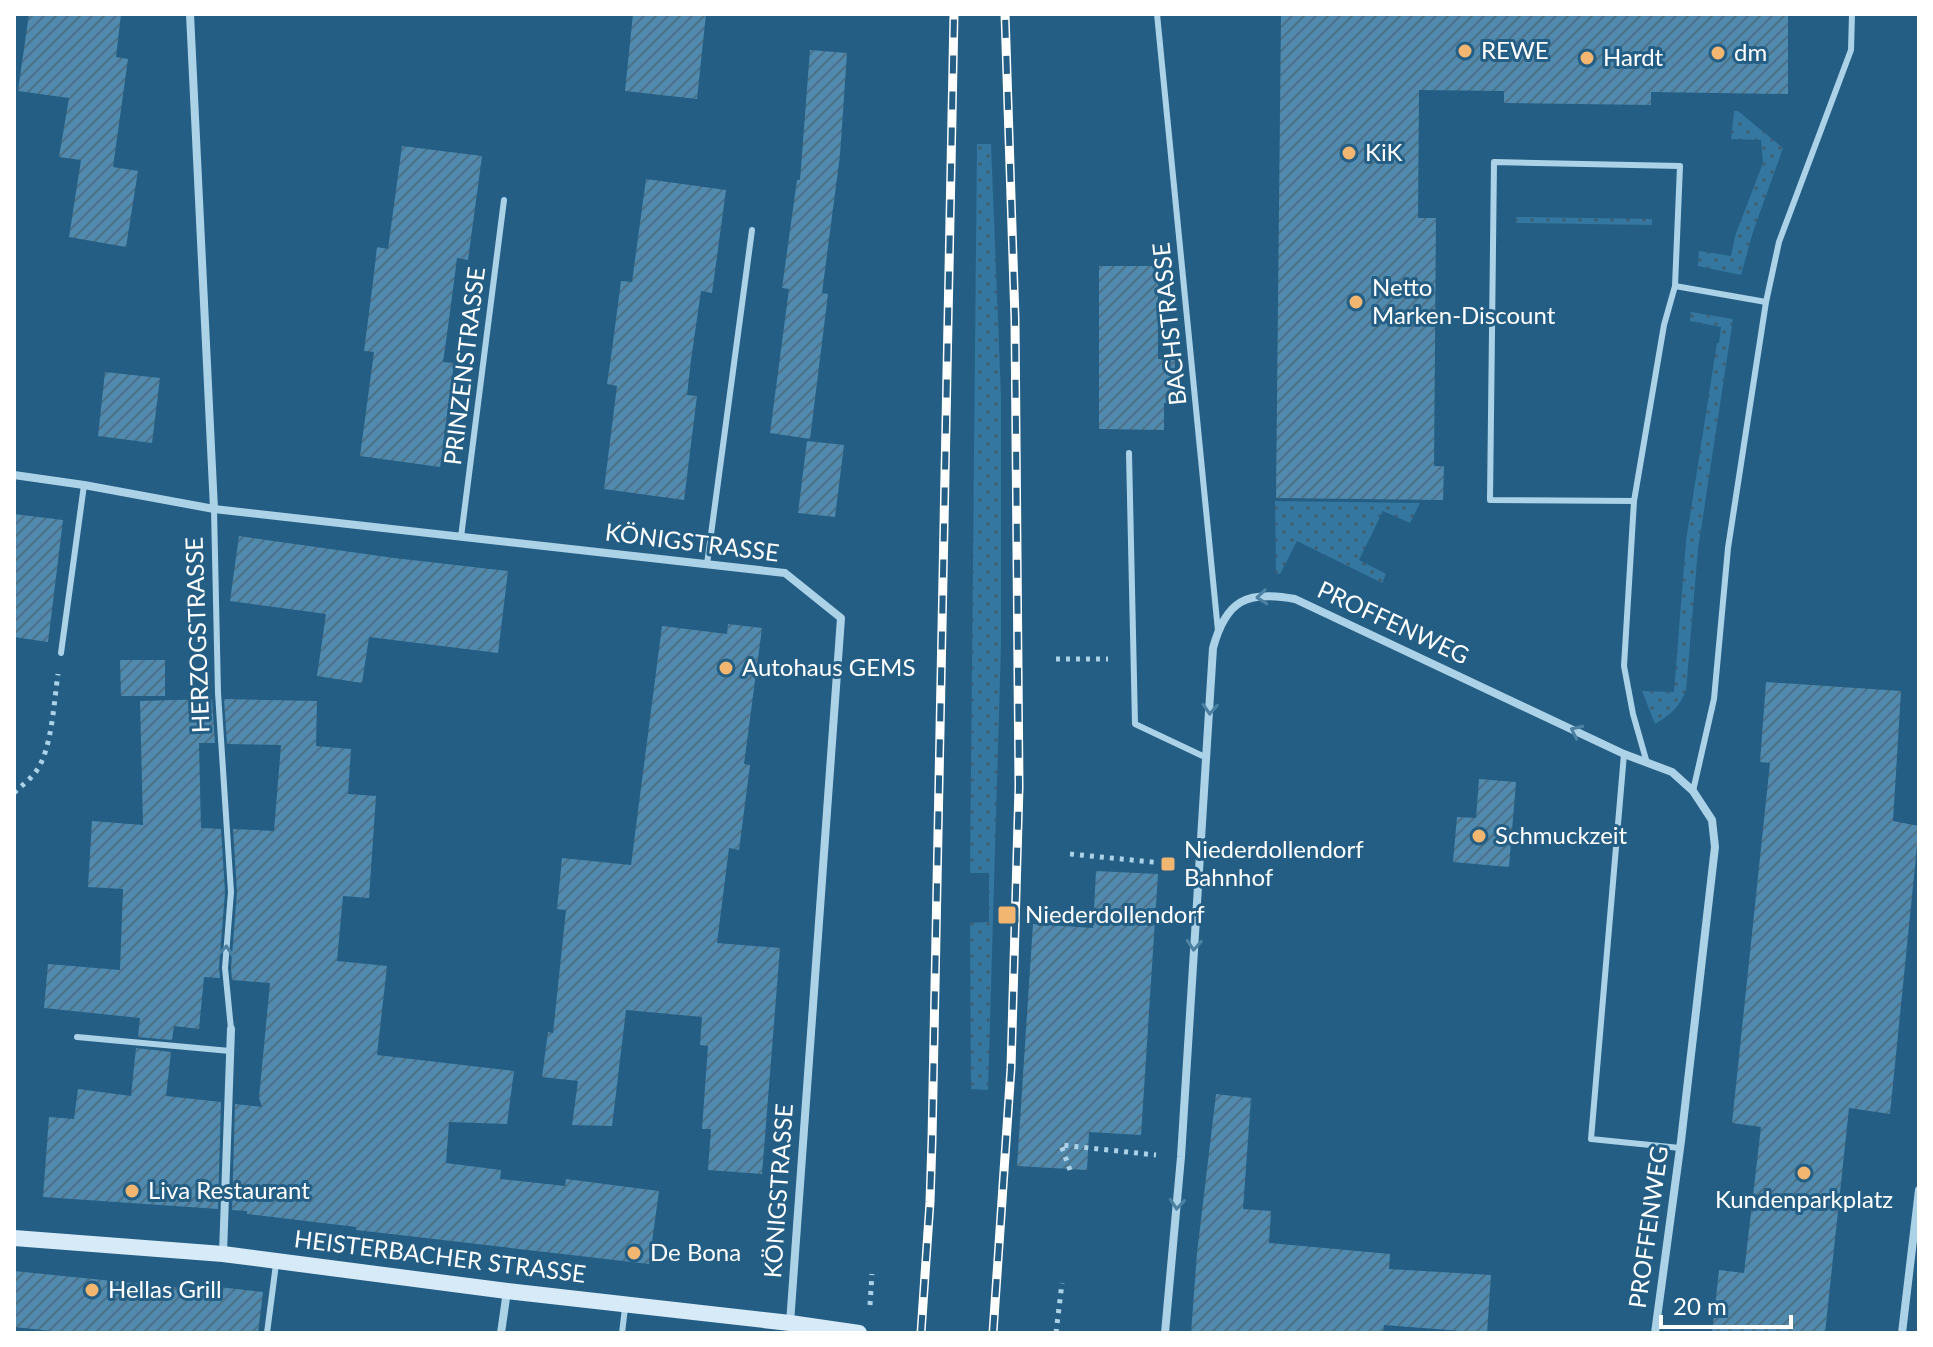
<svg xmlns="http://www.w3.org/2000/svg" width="1933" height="1347" viewBox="0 0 1933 1347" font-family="Lato,sans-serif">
<defs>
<pattern id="grass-dots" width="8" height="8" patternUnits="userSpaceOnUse" patternTransform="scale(2)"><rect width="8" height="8" fill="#3477a0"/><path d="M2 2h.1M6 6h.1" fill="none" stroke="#415f72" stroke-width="1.8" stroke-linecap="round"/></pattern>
<pattern id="building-hatch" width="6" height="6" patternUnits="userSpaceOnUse" patternTransform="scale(2)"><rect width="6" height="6" fill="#508aae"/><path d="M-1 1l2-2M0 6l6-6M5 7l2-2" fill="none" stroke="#4e7187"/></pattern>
</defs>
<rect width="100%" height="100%" fill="#245e84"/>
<g fill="url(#grass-dots)">
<polygon points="1734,111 1738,111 1783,148 1753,232 1741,275 1698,266 1699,251 1731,256 1735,236 1763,163 1761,140 1731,139"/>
<polygon points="977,144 991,144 1001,396 1001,644 988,1090 971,1089 970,923 989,922 989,873 970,873"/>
<polygon points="1516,217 1652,219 1652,225 1516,223"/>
<path d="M1691 312 1733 319 1698 549 1686 690C1679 708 1671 714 1655 724L1642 691 1674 692 1686 541 1717 343H1719L1721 327 1690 321Z"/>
<polygon points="1275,501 1420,503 1410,523 1383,511 1359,560 1386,574 1382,583 1297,541 1280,574 1276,573"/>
</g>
<g fill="url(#building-hatch)">
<polygon points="29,14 121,14 116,57 128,59 113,167 138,171 126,247 69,237 81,160 59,157 69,98 18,91"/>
<polygon points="633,14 706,14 697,99 625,91"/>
<polygon points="1281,14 1788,14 1788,94 1651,92 1651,105 1504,103 1504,91 1419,90 1418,218 1436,218 1434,466 1444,466 1443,500 1276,498"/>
<polygon points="810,50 847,53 840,155 822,293 828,294 810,439 770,433 789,289 782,288 797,180 800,180"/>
<polygon points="402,146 482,156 468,260 457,258 448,327 443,362 454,363 440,467 360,456 374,352 364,351 373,282 377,247 388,249"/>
<polygon points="646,179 726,190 712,293 701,291 691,360 687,395 697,396 684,500 604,489 617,386 607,384 612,350 621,281 632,282"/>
<polygon points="1099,266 1158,266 1158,359 1175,360 1174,403 1164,403 1164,430 1099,429"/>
<polygon points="105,372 160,378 152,443 98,436"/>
<polygon points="807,441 844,445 835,517 798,513"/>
<polygon points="14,514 63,520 48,642 14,637"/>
<polygon points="239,536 394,558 508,571 498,653 369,637 362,683 317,676 326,614 230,601"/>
<polygon points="728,624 762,628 744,764 750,765 739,850 729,848 717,943 780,948 762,1174 708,1170 711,1129 702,1129 708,1046 700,1045 702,1017 626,1010 612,1126 572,1125 578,1081 542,1077 548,1032 553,1033 566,910 557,909 562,858 631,865 662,626 727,634"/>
<polygon points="120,660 165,660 165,696 121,696"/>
<polygon points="1766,682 1901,691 1893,821 1919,826 1890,1114 1849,1108 1825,1333 1712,1333 1719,1270 1744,1273 1761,1127 1732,1123 1770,763 1760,762"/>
<polygon points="212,699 215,743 199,743 201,828 221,829 225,892 219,968 220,978 204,977 199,1029 174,1026 172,1040 138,1037 140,1018 44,1008 48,964 120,970 123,889 88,887 92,821 143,825 140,701"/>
<polygon points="224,699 317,701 316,746 351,749 348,794 376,796 369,898 343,896 337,961 387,966 377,1055 514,1071 507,1124 449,1122 446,1163 501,1170 500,1179 565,1186 566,1179 659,1191 649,1264 356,1230 356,1227 247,1214 247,1211 232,1210 235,1104 262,1107 259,1098 270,983 232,980 231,968 237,892 233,829 274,831 281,745 227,744"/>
<polygon points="1479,779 1516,782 1509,867 1453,862 1457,817 1476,818"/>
<polygon points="1096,871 1158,874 1141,1135 1089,1132 1087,1170 1017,1166 1033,924 1093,928"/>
<polygon points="136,1048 171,1052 166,1096 221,1102 218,1209 43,1197 49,1117 74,1119 78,1089 131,1096"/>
<polygon points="1216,1094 1251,1098 1243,1209 1271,1211 1269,1243 1390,1254 1389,1269 1491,1275 1487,1333 1384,1325 1383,1333 1191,1333 1197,1253"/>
<polygon points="14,1271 173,1287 209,1290 210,1286 263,1292 258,1333 70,1333 14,1327"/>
</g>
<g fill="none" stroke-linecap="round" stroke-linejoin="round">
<g stroke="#acd2e8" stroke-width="5" stroke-dasharray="4 6" stroke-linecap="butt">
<polyline points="1056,659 1108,659"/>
<path d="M14 793C22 785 31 779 37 770 52 748 54 701 58 674"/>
<polyline points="1070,854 1173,864"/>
<polyline points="1070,1170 1061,1145 1156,1155"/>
<polyline points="870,1305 872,1274"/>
<polyline points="1056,1333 1062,1283"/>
</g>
<g stroke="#acd2e8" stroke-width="6">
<polyline points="1157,14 1218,631"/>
<polyline points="1675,286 1766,302"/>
<polyline points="1129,453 1135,724 1207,758"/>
<polyline points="1634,501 1490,500 1494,162 1680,166 1675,286 1664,325 1634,501 1624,666 1633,714 1647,763"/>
<polyline points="214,509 218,693 231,892 225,968 231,1029"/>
<polyline points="461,537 504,200"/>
<polyline points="707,564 752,230"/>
<polyline points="61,653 84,485"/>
<polyline points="1624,754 1591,1139 1680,1148"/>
<polyline points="1693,791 1714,699 1728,548 1766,302 1779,242 1851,50 1852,14"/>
<polyline points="77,1037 230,1051"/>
<polyline points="267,1333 276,1264"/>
<polyline points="622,1333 625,1308"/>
</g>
<g stroke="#acd2e8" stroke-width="8">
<polyline points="190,14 214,509"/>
<polyline points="14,475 84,485 214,509 785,573 841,618 790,1323"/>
<polyline points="223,1253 231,1029"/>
<polyline points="501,1333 507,1291"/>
<path d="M1165 1333 1181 1157 1213 648C1226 600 1247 590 1295 599L1624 754 1672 772 1693 791 1712 820 1715 847 1681 1141 1655 1333"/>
<polyline points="1902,1333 1919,1190"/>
</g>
<polyline stroke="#d7eaf7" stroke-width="16" points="14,1238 223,1254 507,1291 790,1323 859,1333"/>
<g stroke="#fff" stroke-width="9">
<g id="rail">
<polyline points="921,1333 930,1202 932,1140 954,14"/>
<polyline points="993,1333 1011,1068 1019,787 1015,319 1005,14"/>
</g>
</g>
<use href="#rail" stroke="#245e84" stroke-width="6" stroke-dasharray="18" stroke-linecap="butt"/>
</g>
<defs><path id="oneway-chevron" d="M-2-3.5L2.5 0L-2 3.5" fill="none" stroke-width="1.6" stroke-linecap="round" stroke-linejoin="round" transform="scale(2)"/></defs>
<g stroke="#4d81a2">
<use href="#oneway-chevron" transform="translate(1262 597) rotate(174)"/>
<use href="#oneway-chevron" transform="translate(1210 709) rotate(93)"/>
<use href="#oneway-chevron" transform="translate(1576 731) rotate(-155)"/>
<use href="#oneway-chevron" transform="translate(1194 945) rotate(94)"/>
<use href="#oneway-chevron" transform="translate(226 951) rotate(-85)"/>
<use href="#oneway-chevron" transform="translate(1177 1204) rotate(95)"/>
</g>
<g fill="#f3b670" stroke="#245e84" stroke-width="3">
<circle cx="1465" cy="51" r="8"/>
<circle cx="1718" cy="53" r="8"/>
<circle cx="1587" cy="58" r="8"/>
<circle cx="1349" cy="153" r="8"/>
<circle cx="1356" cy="302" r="8"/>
<circle cx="726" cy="668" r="8"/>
<circle cx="1479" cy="836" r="8"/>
<rect x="1160" y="856" width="16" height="16" rx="4"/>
<rect x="997" y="905" width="20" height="20" rx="4"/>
<circle cx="1804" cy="1173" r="8"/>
<circle cx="132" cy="1191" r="8"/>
<circle cx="634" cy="1253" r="8"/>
<circle cx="92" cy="1290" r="8"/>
</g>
<g text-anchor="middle" stroke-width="6" stroke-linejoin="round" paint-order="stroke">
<g font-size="24" fill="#fff" stroke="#245e84" text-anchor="start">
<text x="1481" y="59">REWE</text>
<text x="1734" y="61">dm</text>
<text x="1603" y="66">Hardt</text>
<text x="1365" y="161">KiK</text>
<text x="1372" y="296">Netto<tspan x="1372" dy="28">Marken-Discount</tspan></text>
<text x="742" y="676">Autohaus GEMS</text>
<text x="1495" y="844">Schmuckzeit</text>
<text x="1184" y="858">Niederdollendorf<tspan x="1184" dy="28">Bahnhof</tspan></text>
<text x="1025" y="923">Niederdollendorf</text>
<text x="148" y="1199">Liva Restaurant</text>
<text x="1804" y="1208" text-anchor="middle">Kundenparkplatz</text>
<text x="650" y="1261">De Bona</text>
<text x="108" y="1298">Hellas Grill</text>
</g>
<g font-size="24" fill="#fff" stroke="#245e84">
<text transform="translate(1170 324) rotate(-96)" y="8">BACHSTRASSE</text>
<text transform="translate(465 366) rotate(-83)" y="8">PRINZENSTRASSE</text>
<text transform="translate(692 543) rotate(7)" y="8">KÖNIGSTRASSE</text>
<text transform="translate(1393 623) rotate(25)" y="8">PROFFENWEG</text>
<text transform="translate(198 635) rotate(-92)" y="8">HERZOGSTRASSE</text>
<text transform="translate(779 1191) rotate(-86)" y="8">KÖNIGSTRASSE</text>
<text transform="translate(1649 1227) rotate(-82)" y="8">PROFFENWEG</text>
<text transform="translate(440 1257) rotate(7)" y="8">HEISTERBACHER STRASSE</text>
</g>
</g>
<rect width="1933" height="1347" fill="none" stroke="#ffffff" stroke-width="32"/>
<path d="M1661 1315v12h130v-12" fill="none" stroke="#ffffff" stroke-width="4"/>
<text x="1673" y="1315" font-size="24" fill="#ffffff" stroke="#245e84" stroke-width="6" paint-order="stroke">20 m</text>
</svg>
